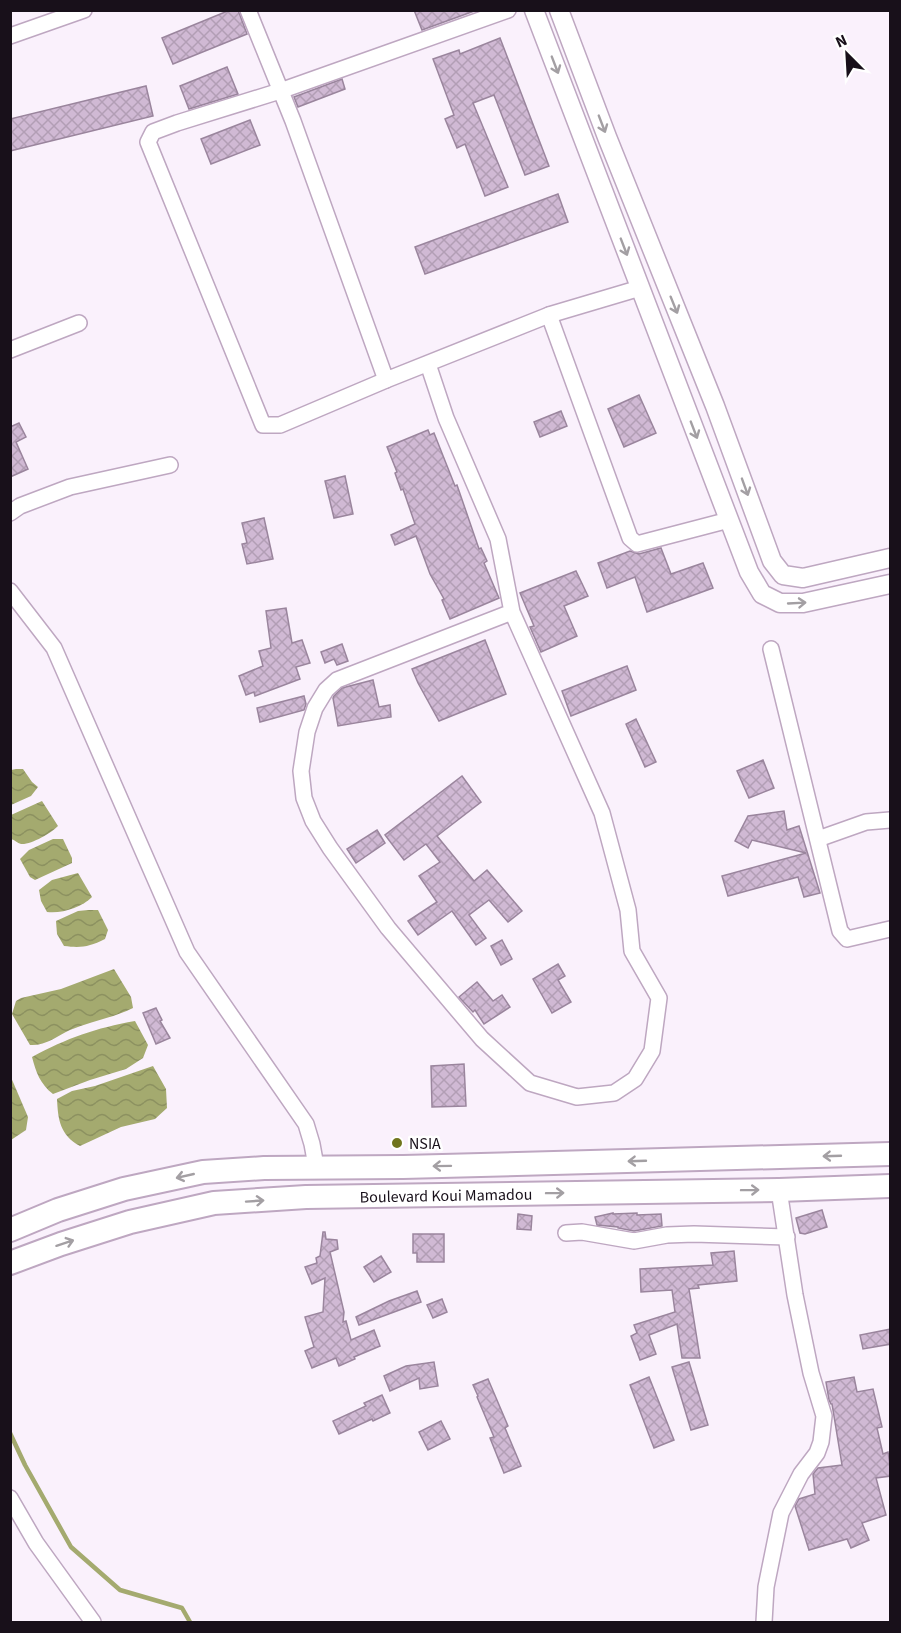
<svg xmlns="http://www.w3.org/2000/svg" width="901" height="1633" viewBox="0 0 901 1633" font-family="'Source Sans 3',sans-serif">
<defs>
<pattern id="water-waves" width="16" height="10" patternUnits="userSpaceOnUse" patternTransform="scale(1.5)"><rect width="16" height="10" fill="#a4aa6f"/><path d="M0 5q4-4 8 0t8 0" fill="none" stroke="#8c9160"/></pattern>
<pattern id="building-cross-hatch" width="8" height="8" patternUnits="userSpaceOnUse" patternTransform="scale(1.5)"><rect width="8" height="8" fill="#d0b9d4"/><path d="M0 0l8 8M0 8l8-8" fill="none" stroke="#b29eb5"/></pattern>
</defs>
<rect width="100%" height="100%" fill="#faf1fc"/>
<g fill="url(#water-waves)">
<polygon points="16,769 23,769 32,782 38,787 31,796 11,805 11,770"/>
<path d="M42 801 58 826C51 833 31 845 21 844 17 843 15 840 11 839V815Z"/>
<polygon points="53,839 63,839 72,858 72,863 35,880 30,877 20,859 29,850"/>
<path d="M78 873 92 897C82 907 62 914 47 912L41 901 39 890 52 880Z"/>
<path d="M88 910H98L108 930 105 939C89 947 81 948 64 946L57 934 56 921 78 911Z"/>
<path d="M114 969 131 997 133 1008C113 1018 91 1021 70 1030 57 1036 46 1046 30 1045L12 1014 16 1001 21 998 61 989Z"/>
<path d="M135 1021 148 1045 143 1058 126 1069 90 1080 53 1094C40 1084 36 1072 32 1057 67 1038 96 1028 135 1021Z"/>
<path d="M153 1066 166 1089 167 1108 155 1119 121 1127 80 1146C60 1135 58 1120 57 1099L72 1091 95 1086Z"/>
<polygon points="10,1075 28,1117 26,1130 11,1140"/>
</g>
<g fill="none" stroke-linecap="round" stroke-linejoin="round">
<polyline stroke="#a4aa6f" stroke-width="4.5" points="10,1433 25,1465 71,1547 120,1590 182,1608 190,1622"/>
</g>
<g fill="url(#building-cross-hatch)" stroke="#9a859d" stroke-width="1.5">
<polygon points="230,10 238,10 247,34 173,64 162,38"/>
<polygon points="414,10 477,10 422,30"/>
<polygon points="500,38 549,166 525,175 494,95 473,103 508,187 485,196 465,144 457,148 445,119 454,115 433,59 459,50 460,54"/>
<polygon points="227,67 238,94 189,109 180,86"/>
<polygon points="342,79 345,89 298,107 294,97"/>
<polygon points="146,86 153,116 10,151 10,119"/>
<polygon points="250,120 260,145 211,164 201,139"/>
<polygon points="558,194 568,222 425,274 415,247"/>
<polygon points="639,395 656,433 624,447 608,409"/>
<polygon points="561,411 567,426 540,437 534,422"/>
<polygon points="19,423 26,437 16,442 28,469 10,477 10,427"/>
<polygon points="428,430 430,435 434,433 455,486 457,485 479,549 481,548 487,561 484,563 499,598 450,619 442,600 444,599 430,574 416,536 395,545 391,535 415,524 403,489 401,490 395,473 397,472 387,447"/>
<polygon points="345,476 353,514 334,518 325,481"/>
<polygon points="264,518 273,559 247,564 242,544 247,543 242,523"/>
<polygon points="661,548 671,574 703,563 713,588 647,612 635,577 607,588 598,563 630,551 639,554"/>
<polygon points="576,571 588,596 564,606 577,636 541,652 530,627 534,626 520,593"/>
<polygon points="286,608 292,643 302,640 310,663 296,667 300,679 255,696 254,692 246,695 239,676 263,666 259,651 271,648 266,611"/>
<polygon points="485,640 506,694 439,721 418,683 412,669"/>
<polygon points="342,644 348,661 337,665 334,659 325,663 321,652"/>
<polygon points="627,666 636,690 571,716 562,691"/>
<polygon points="373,680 379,707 390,705 391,717 338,726 333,698 334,696 342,688"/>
<polygon points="304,696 306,704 304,710 260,722 257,708"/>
<polygon points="636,719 656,762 645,767 626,724"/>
<polygon points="763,760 774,788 749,798 737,771"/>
<polygon points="462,776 481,802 437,836 474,881 487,870 522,911 508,922 489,900 469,915 486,938 476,945 452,911 418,935 408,921 437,902 419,876 440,862 426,844 404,860 385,835"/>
<polygon points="784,811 787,830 799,826 820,893 804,897 798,877 728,896 722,876 806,853 752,840 748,848 735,841 748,816"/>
<polygon points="377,830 385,843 356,863 347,849"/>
<polygon points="502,940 512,959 501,965 491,946"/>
<polygon points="558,964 565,976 558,980 571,1002 552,1013 533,979"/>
<polygon points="477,982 493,1001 502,995 510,1007 484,1024 475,1010 473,1012 459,997"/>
<polygon points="156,1008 162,1020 160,1021 170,1038 156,1044 143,1013"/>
<polygon points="464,1064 466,1106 432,1107 431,1066"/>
<polygon points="822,1210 827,1227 805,1234 800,1233 796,1218"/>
<polygon points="613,1213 613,1214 637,1213 637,1215 661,1214 662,1226 634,1231 618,1228 618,1227 597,1225 595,1217"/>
<polygon points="518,1214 532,1216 531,1230 517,1229"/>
<polygon points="323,1232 325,1232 326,1239 337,1240 338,1249 330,1252 344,1312 343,1322 346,1321 351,1340 374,1330 380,1346 354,1357 355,1359 339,1366 336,1358 312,1368 305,1351 314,1347 305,1317 323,1312 325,1278 312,1284 305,1267 317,1263 316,1258 320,1256"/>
<polygon points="413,1234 444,1234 444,1262 417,1262 417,1253 413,1253"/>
<polygon points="734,1251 737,1281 698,1285 699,1288 689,1289 700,1358 682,1358 677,1324 649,1335 656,1354 640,1360 631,1336 637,1333 634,1325 675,1312 672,1290 641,1292 640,1269 713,1265 711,1253"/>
<polygon points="381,1256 391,1272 374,1282 364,1267"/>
<polygon points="417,1291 421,1302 359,1325 356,1317 389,1301"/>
<polygon points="442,1299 447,1312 433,1318 427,1305"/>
<polygon points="891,1329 891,1344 863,1349 860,1335"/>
<polygon points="434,1362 438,1386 420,1389 419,1378 390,1391 384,1376 406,1366"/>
<polygon points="689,1362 708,1425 691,1430 672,1367"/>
<polygon points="649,1377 674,1440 654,1448 630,1385"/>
<polygon points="854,1377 857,1392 873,1389 882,1427 877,1428 883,1454 888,1452 891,1471 891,1476 876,1478 886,1515 862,1523 869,1540 851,1548 847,1539 809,1550 795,1506 799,1499 815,1494 813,1474 818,1468 842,1465 832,1404 831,1404 829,1400 826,1382"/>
<polygon points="488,1379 508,1426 505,1428 521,1466 504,1473 490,1438 494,1437 477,1397 478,1396 473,1385"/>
<polygon points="382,1395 390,1413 373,1421 372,1419 339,1434 333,1421 366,1406 364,1403"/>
<polygon points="441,1421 450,1439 428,1450 419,1432"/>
</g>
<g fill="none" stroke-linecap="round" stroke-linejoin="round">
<g stroke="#bea7c1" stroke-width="18">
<g id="minor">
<polyline points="248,10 293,121 386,380 549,315 640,288"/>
<polyline points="10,36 84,10"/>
<polyline points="549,315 630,538 637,544 729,520"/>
<polyline points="10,350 79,323"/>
<polyline points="428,364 446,418 498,539 512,612 602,813 628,910 632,951 659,998 652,1051 635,1079 614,1093 577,1097 530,1083 482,1039 388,928 330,848 313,821 304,798 301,771 307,732 315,708 326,690 337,680 512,612"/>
<polyline points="386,380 280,425 263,425 148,142 153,132 177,123 280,91 508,10"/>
<polyline points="10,513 20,506 70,487 170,465"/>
<polyline points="10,591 54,648 187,952 306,1124 312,1144 316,1166"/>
<polyline points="771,649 840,931 847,939 890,929"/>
<polyline points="818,839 866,822 890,820"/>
<polyline points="566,1233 582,1232 634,1241 667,1235 694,1234 787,1237"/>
<polyline points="10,1498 36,1543 93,1622"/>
<polyline points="764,1622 766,1587 781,1513 801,1474 817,1453 821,1442 824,1416 811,1373 795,1295 779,1190"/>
</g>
</g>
<g stroke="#bea7c1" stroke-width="21">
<g id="tertiary">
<polyline points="534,10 749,572 762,594 780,603 803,603 890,584"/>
<polyline points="559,10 607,137 715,406 772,561 783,575 803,578 890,558"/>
</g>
</g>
<g stroke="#bea7c1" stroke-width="26">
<g id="primary">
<polyline points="10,1230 58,1210 124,1189 203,1172 264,1168 403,1167 890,1154"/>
<polyline points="10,1263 61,1244 130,1222 214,1203 306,1197 779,1190 890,1186"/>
</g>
</g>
<use href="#minor" stroke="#fff" stroke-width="15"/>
<use href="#tertiary" stroke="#fff" stroke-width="18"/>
<use href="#primary" stroke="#fff" stroke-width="22"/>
</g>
<defs><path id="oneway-shaft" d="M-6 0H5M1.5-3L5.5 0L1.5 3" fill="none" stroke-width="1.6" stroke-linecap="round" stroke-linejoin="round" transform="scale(1.5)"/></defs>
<g stroke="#a39fa3">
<use href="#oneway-shaft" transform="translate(555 65) rotate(69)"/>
<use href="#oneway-shaft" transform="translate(602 124) rotate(69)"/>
<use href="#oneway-shaft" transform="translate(624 247) rotate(69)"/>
<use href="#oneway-shaft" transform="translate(674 305) rotate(68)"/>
<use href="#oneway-shaft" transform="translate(694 430) rotate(69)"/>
<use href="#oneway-shaft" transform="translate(745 487) rotate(70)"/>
<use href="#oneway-shaft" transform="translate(797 603) rotate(-3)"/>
<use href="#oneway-shaft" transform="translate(832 1156) rotate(178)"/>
<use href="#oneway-shaft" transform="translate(637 1161) rotate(178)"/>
<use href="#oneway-shaft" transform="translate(442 1166) rotate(179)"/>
<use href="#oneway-shaft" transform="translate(185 1176) rotate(167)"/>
<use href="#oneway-shaft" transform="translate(750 1190) rotate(-1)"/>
<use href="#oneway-shaft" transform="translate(555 1193) rotate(-1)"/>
<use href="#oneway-shaft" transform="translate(255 1201) rotate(-4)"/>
<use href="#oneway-shaft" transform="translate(65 1243) rotate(-18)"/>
</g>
<circle fill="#70751d" stroke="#fff" stroke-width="2" cx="397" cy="1143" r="6"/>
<g text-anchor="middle" stroke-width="5" stroke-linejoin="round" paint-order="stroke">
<g font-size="16" fill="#18101a" stroke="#fff" text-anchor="start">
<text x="409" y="1149">NSIA</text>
</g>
<g font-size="16" fill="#18101a" stroke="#fff">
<text transform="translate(446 1195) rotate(-1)" y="6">Boulevard Koui Mamadou</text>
</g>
</g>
<rect width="901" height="1633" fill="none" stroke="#18101a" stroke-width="24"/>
<g transform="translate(847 54) rotate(336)" stroke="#ffffff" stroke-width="4.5" paint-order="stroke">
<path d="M0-4.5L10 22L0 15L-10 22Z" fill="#18101a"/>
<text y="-9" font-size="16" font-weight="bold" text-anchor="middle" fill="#18101a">N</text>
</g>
</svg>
